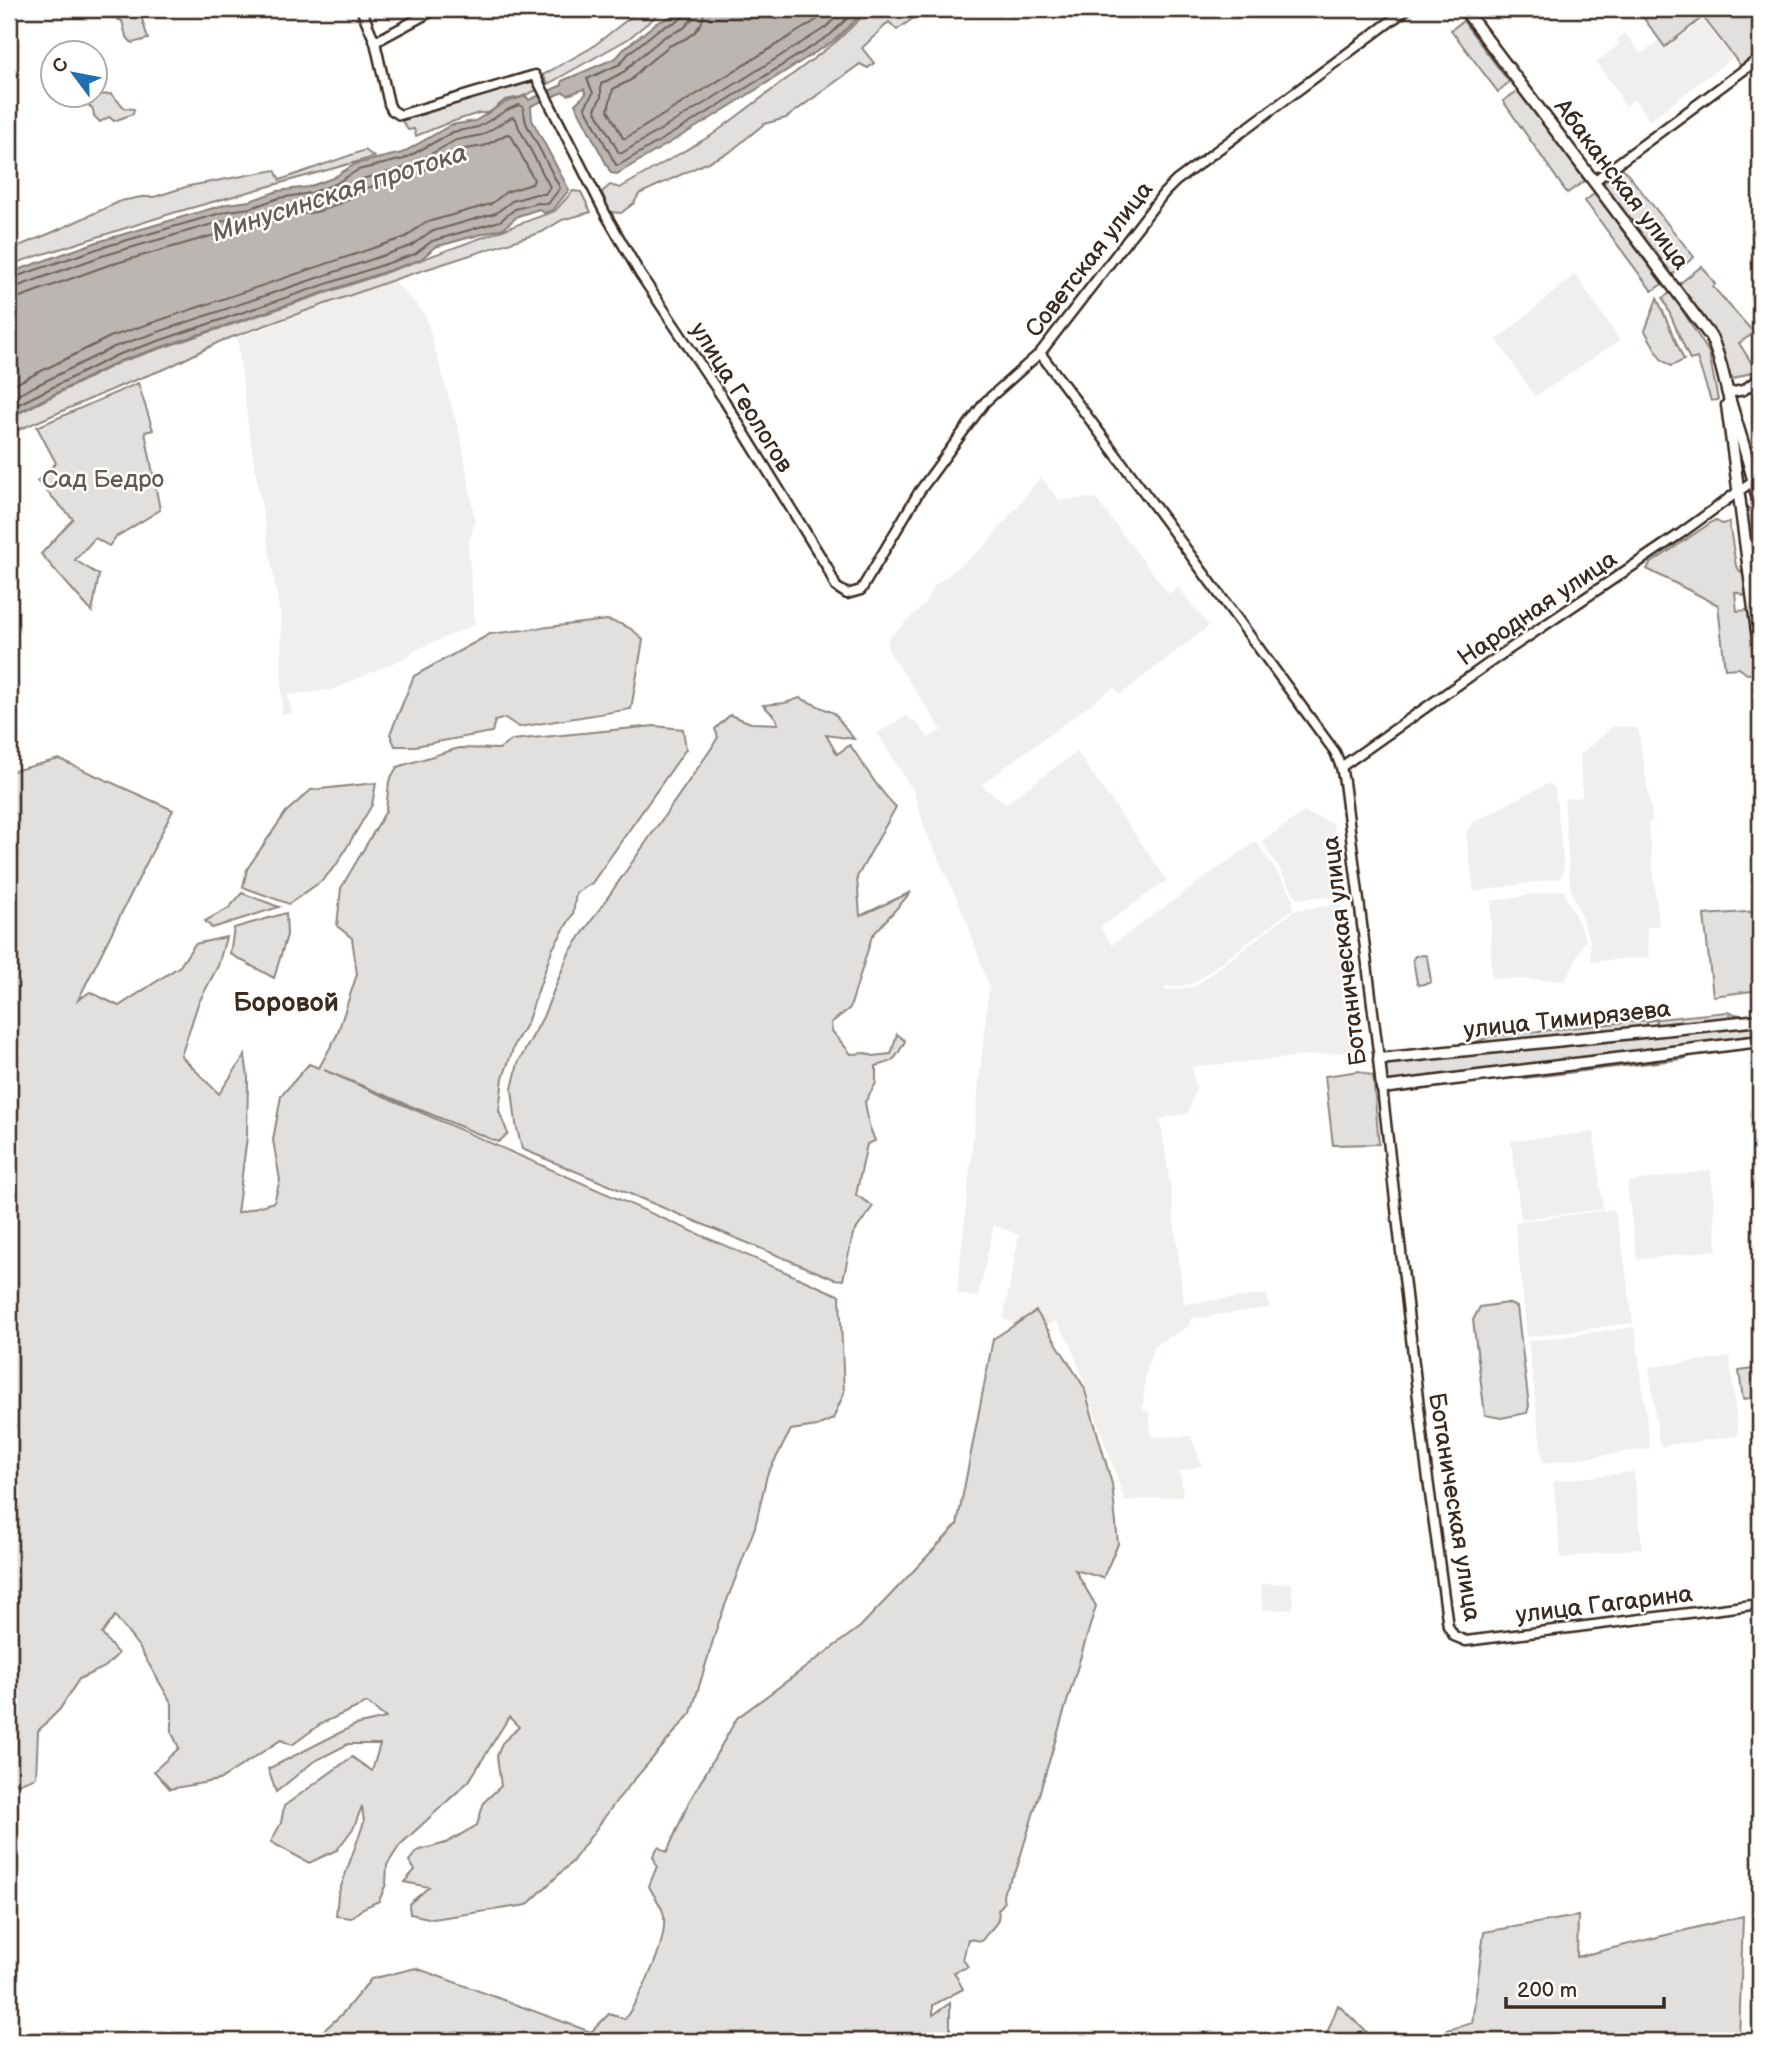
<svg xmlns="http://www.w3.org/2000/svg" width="1769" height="2050" viewBox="0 0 1769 2050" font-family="'Balsamiq Sans',sans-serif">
<rect width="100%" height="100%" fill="#fff"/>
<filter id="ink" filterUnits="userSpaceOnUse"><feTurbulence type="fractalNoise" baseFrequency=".0143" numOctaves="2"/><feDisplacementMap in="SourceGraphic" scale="14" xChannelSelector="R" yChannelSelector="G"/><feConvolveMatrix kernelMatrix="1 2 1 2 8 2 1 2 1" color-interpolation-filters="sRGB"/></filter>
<g filter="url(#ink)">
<g fill="#f1efee">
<polygon points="1703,20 1732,58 1650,120 1634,99 1625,106 1619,98 1621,96 1596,62 1620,44 1617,39 1625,33 1641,54 1659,40 1666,48"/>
<polygon points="1575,274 1620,340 1535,397 1497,340"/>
<polygon points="394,281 425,314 462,443 475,521 468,545 475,625 413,651 411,655 332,690 288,695 292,713 282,714 281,620 249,432 237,338"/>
<polygon points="1041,477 1059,500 1095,498 1169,594 1178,587 1209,626 1120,695 1114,687 981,785 1006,803 1077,752 1167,880 1100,928 1112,945 1256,841 1293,897 1293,909 1192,984 1170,987 1165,985 1165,990 1194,987 1295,910 1342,904 1356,1051 1192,1067 1196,1089 1188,1113 1160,1119 1169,1175 1184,1304 1267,1294 1269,1308 1190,1319 1189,1326 1154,1346 1145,1376 1143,1410 1149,1412 1152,1437 1191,1436 1202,1466 1180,1471 1183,1496 1125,1501 1071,1345 1056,1321 1031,1331 1003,1319 1019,1235 994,1225 978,1297 957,1293 989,987 966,919 926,832 914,792 877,733 906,716 919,725 928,738 942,730 887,649 888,639 925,604 934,586 985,546"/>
<polygon points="1614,726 1638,728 1653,821 1648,822 1659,925 1647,927 1649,957 1591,962 1590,941 1570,887 1564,799 1582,797 1580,755"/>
<polygon points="1548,783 1555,788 1564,868 1561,878 1474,892 1466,832 1472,823"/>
<polygon points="1304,812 1334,824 1340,897 1297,898 1262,841"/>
<polygon points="1563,890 1586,939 1565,981 1491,978 1491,901"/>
<polygon points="1594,1132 1603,1209 1521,1219 1511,1141"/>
<polygon points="1711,1170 1717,1250 1637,1260 1627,1186 1628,1182"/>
<polygon points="1614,1209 1622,1244 1633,1323 1527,1337 1515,1222"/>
<polygon points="1635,1327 1650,1449 1543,1463 1528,1341"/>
<polygon points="1730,1357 1738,1436 1662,1446 1659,1443 1649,1367"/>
<polygon points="1634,1472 1642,1548 1561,1558 1553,1481"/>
<polygon points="1292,1583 1293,1609 1262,1610 1261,1584"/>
</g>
<g fill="#e2e0de" stroke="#8e857e" stroke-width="2">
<polygon points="116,9 139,9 148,39 132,43 126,36 122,21 117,19"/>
<polygon points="641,9 665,9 628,39 548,84 543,75 591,48"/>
<polygon points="870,9 926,9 897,30 889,22 862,48 874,63 868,68 860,64 786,118 764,124 730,152 639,194 634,203 621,213 610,212 602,192 610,185 620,188 712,135 837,41"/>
<polygon points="1637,9 1760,9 1760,52 1741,66 1703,17 1665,47"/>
<polygon points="1463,21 1509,82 1498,92 1451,30"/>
<polygon points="531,79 537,90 521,97 505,100 489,113 479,113 448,123 416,136 414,129 408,130 402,121"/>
<polygon points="1519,90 1585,181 1567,193 1503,101"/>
<polygon points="97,93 100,95 111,94 125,108 134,109 133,114 114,121 109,117 100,122 94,116 93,109 88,105 87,102 92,95"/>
<polygon points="365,150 374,157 173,213 9,265 9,250 51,233 121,201 141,197 154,197 189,186 275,170 280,180"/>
<polygon points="1623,168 1694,257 1672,275 1601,185"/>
<polygon points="573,191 581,192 591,212 562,220 542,232 399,278 221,341 167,368 125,384 9,434 9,418 120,362 379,275 555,211"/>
<polygon points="1595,193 1662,284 1652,291 1585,201"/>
<polygon points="1702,266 1715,284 1713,287 1754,333 1739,343 1756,370 1734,379 1728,375 1719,344 1679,284"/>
<polygon points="1671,292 1709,353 1718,400 1711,401 1697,358 1690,360 1663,298"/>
<polygon points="1657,298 1684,360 1671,366 1661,359 1645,331"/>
<polygon points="138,383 153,430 145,432 160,510 116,537 109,546 95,538 75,560 99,575 92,612 41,554 73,519 37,481 56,463 37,427"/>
<polygon points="1753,508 1758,511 1760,529 1760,565 1756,565 1753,563 1746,513 1749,509"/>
<polygon points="1715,520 1722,524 1729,522 1736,566 1747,579 1747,596 1735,592 1737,611 1748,610 1752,620 1759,671 1758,673 1747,674 1739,668 1725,669 1718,605 1647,569 1650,564"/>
<path d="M607 620C623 624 632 627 643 640L631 709 519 727 505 718 495 721 492 732 415 746H395L390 734 414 676 490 634Z"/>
<path d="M800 698 834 713 854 739 826 735 837 754 850 745C865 766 877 789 896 807L857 877 860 916 911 892 872 936 850 1008 831 1023 832 1031 851 1054 866 1053 873 1056 891 1054 897 1034 905 1041C896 1058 895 1062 876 1066V1083L865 1102 869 1125 875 1141 867 1144 856 1195 873 1206 853 1234 843 1280 834 1279 522 1149 516 1124 512 1089 518 1063 543 1017 569 953 711 749 718 737 715 729 730 715 751 723 778 724 776 718 763 705 785 703Z"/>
<polygon points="654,726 683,729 686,749 592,883 576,893 573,914 552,950 527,1023 515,1043 503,1078 499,1111 508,1134 498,1142 324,1070 840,1296 844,1393 833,1419 817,1426 791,1430 767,1475 755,1527 718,1624 691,1713 617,1800 572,1862 527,1905 433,1919 410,1914 409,1904 429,1887 404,1882 415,1870 409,1861 417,1851 446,1843 477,1825 484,1802 501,1786 497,1756 502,1743 519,1727 509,1717 469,1781 400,1845 387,1865 386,1884 379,1901 363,1908 351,1918 336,1916 338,1895 364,1822 362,1806 354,1827 337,1850 309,1863 271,1842 281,1823 284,1806 352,1757 372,1771 380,1744 348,1744 313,1762 276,1792 268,1769 355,1725 386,1718 367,1703 322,1723 292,1745 281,1740 219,1780 170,1789 154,1771 179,1748 172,1733 172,1704 139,1647 115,1616 102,1634 118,1654 105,1667 79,1679 60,1709 38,1731 36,1777 18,1784 9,1778 9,772 59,759 173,810 78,1000 90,992 119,1006 180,966 195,944 226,937 218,966 198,1004 181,1056 219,1094 245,1055 248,1078 247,1137 237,1213 274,1202 280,1180 273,1140 281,1096 309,1064 319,1068 337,1035 357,974 352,938 337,926 341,888 386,811 389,781 397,767 459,748 499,749 512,740"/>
<polygon points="376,783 372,805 337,864 323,880 289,904 243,887 247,869 286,812 311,790"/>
<polygon points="242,893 279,907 212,928 205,921 229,908"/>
<polygon points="1760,911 1760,990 1713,996 1704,915"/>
<polygon points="286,913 287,935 274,978 230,954 234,928"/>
<polygon points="1425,955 1427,957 1431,981 1429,983 1419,985 1417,983 1413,959 1415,956"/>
<polygon points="1727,1012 1748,1017 1667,1025 1657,1024 1656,1020 1647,1021 1647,1025 1638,1028 1466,1046 1491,1036"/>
<polygon points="1760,1022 1760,1037 1394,1082 1386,1078 1384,1072 1387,1065 1392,1061"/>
<polygon points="1707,1049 1683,1059 1525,1078 1525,1074"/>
<polygon points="1359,1071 1373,1076 1379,1144 1333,1145 1325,1076"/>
<polygon points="1507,1303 1517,1307 1529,1406 1527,1413 1501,1418 1485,1415 1473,1320 1480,1307"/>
<path d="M1036 1311 1084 1387 1112 1484 1118 1544 1103 1578 1075 1570 1096 1606 1016 1871C1010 1882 1000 1890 1004 1903L998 1910C1002 1925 987 1930 982 1941L968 1939 963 1959 968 1967 954 1972 963 1989 933 2005V2015L950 2003V2041H312L342 2014 371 1979 416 1968 591 2032 609 2014 625 2019C641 1995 667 1945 664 1916 663 1907 653 1895 649 1886L657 1866 653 1856 658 1847 667 1852 689 1802 737 1718 860 1627 957 1525 993 1339Z"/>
<polygon points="1753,1369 1757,1397 1743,1399 1739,1371"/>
<polygon points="1578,1916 1577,1957 1743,1916 1739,2039 1735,2041 1437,2041 1447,2030 1472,2023 1484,1932"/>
<polygon points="1338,2005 1376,2041 1324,2041"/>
</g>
<polygon fill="#bcb6b3" stroke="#887e77" stroke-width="2" points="682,9 867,9 835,40 708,120 617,174 611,173 575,104 586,94 584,89 568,95 563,92 531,106 532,120 569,190 553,210 544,213 539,209 518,216 504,228 435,247 420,260 120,361 9,417 9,273 97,242 227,204 250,201 278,191 308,187 333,178 355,164 402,153 451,125 475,121 506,102 526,96 529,100 562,85 562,81 616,58 624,49 656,23 673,16"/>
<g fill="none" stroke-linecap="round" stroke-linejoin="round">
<g stroke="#6f625a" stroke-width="2">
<polyline points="686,9 685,15 678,21 659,29 629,53 620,64 587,79 593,93 585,107 616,165 619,165 705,114 830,35 857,9"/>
<polyline points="694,9 692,19 684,28 664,37 636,60 625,71 601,84 601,97 595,109 619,153 622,153 700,106 825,28 845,9"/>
<polyline points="705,9 702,22 695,32 687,38 669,46 643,67 631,80 613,89 608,110 623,138 626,138 818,19 830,9"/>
<polyline points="9,279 100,248 228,211 251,208 279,198 311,193 335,184 358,170 404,159 453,132 478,127 509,109 519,105 523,107 526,123 560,188 548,204 538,203 515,209 500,221 432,241 415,254 117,355 9,409"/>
<polyline points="9,288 16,287 102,256 230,219 253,217 281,206 314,202 339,192 362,179 408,167 456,140 482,135 512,117 516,119 519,128 550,187 545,194 536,194 512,201 496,213 430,232 411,246 114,347 9,399"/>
<polyline points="9,299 20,297 106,266 232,230 256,227 284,216 316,212 343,202 366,188 411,177 459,150 484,146 507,134 511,135 534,180 532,184 506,192 491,204 424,223 406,237 110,337 9,387"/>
</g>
<g stroke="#3b2a1e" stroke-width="13">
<g id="minor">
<polyline points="361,9 375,42 389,104 392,110 400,115 535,75 606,215 640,274 724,400 827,567 836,587 847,594 861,590 919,492 985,402 1040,353 1164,193 1176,181 1407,9"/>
<polyline points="375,42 436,9"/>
<polyline points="1594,181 1760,58"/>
<polyline points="1040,353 1164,519 1335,752 1341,767 1344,782 1379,1059"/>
<polyline points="1728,393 1744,390 1760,377"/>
<polyline points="1341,767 1502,654 1680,534 1754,480"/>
<polyline points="1382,1088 1424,1450 1448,1626 1454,1636 1466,1641 1760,1604"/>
</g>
</g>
<g stroke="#3b2a1e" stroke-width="15">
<g id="major">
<path d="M1464 9 1711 337C1720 356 1723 375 1728 394 1739 433 1753 470 1760 510"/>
<polyline points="1727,405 1760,654"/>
<polyline points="1749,570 1760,568"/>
<polyline points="1760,1020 1379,1059 1382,1088 1760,1041"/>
</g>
</g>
<use href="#minor" stroke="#fff" stroke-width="8"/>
<use href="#major" stroke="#fff" stroke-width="10"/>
</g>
</g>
<g text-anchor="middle" stroke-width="5" stroke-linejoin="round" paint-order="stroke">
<g font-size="24" fill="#3b2a1e" stroke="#fff">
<text transform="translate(1622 184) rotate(53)" y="8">Абаканская улица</text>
<text transform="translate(1089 259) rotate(-52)" y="8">Советская улица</text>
<text transform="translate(742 397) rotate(58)" y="8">улица Геологов</text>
<text transform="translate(1537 608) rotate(-34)" y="8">Народная улица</text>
<text transform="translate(1344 951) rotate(-97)" y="8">Ботаническая улица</text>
<text transform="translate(1567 1019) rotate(-6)" y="8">улица Тимирязева</text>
<text transform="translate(1455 1507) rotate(81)" y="8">Ботаническая улица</text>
<text transform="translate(1604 1604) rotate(-7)" y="8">улица Гагарина</text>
</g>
<g font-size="24" fill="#65584e" stroke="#fff">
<text x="103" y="487">Сад Бедро</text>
</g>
<g font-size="26" font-style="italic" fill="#685b52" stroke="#fff">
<text transform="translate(339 192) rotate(-18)" y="9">Минусинская протока</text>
</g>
<g font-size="26" font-weight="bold" fill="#3b2a1e" stroke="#fff">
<text x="286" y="1011">Боровой</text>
</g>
</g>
<rect width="1769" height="2050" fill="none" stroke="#fff" stroke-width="35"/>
<rect x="18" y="18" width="1734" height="2015" fill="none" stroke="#3b2a1e" stroke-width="2.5" filter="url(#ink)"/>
<g transform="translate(74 74) rotate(302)"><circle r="33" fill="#ffffff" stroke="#b1aaa5" stroke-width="2"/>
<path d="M0-5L12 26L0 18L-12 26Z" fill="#1f6fb2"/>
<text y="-10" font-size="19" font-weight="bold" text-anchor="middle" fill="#3b2a1e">С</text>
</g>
<path d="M1506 1997v10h158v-10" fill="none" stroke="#3b2a1e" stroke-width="3.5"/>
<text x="1517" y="1997" font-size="21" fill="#3b2a1e" stroke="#ffffff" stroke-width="5" paint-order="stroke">200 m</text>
</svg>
